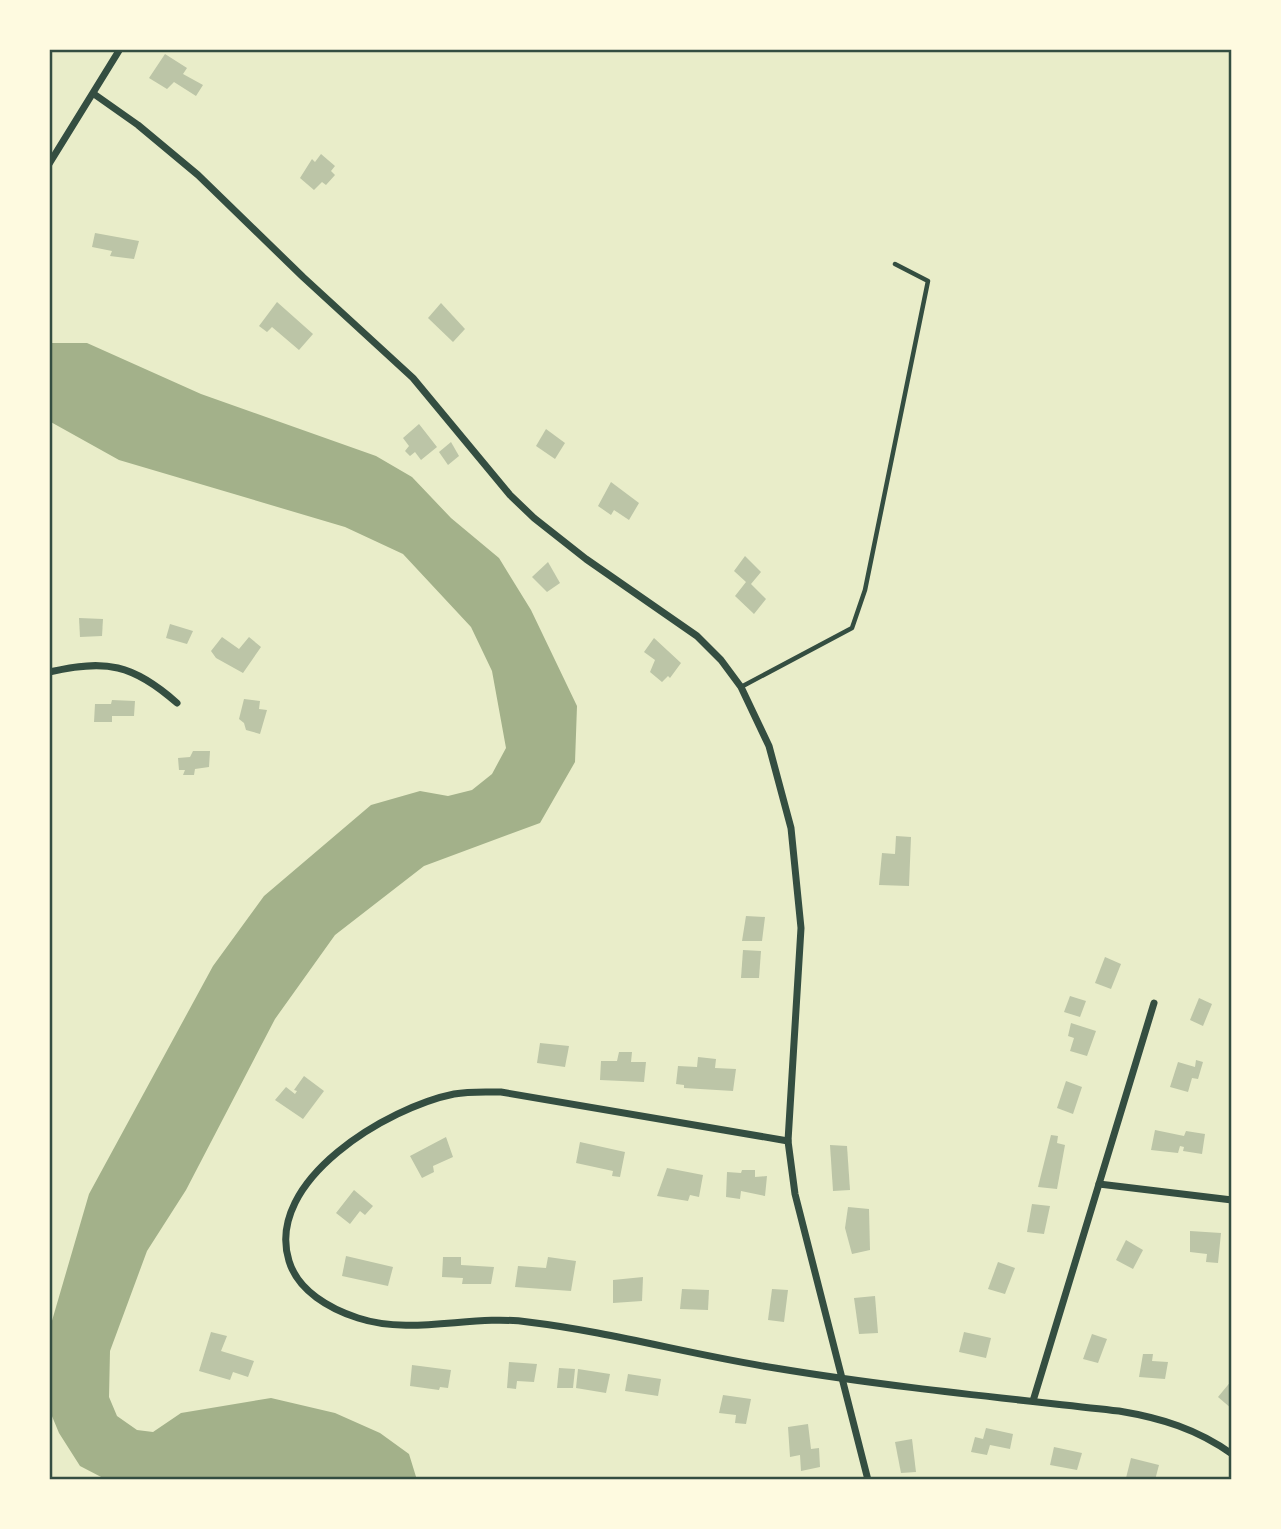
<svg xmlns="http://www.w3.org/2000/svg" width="1281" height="1529" viewBox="0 0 1281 1529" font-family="Rubik,sans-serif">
<rect width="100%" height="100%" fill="#e9edc9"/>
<polygon fill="#a3b18a" points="49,343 87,343 201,394 376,456 412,477 451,518 499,558 531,610 577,706 575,762 540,823 424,866 335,935 275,1019 186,1190 147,1251 110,1351 109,1397 117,1416 137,1430 153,1432 181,1413 271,1398 335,1413 380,1433 409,1454 417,1480 105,1479 80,1466 59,1433 49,1409 49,1331 89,1194 213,966 264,896 371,805 420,791 448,796 472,790 492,774 506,748 492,671 471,627 403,554 345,527 119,460 49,421"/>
<g fill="#bcc5a7">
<polygon points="165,54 187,68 183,74 203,85 196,96 174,82 167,89 149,78"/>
<polygon points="321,154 335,166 331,171 335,175 326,185 322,182 314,190 300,178 312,159 315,162"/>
<polygon points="95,233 139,241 134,259 110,256 112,251 92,247"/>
<polygon points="277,302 313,334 299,350 272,327 267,332 259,326"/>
<polygon points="441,303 465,329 453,342 428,318"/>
<polygon points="419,424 437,447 421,460 415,452 410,456 405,451 409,446 403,438"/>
<polygon points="546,429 565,443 555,459 536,446"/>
<polygon points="451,442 459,456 448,465 439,452"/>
<polygon points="611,482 639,503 629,520 614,510 611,515 598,506"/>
<polygon points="745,556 761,572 751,584 766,599 754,614 735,596 746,582 734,571"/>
<polygon points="548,562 560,583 547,592 532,577"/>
<polygon points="79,618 103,619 102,636 80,637"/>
<polygon points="170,624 193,631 187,644 166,638"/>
<polygon points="222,637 239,649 249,637 261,647 243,673 216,658 211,651"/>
<polygon points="654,638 681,663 670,678 668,676 662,682 650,672 655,660 644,652"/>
<polygon points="244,699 260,701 259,709 267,710 260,734 246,730 244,723 239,719"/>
<polygon points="112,700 135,701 134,716 112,716 112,722 94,722 95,704 111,704"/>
<polygon points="193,751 210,751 209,767 195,769 194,775 183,775 185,770 179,770 178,758 190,757"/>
<polygon points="896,836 911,837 909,886 879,885 882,853 895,854"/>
<polygon points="746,916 765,917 762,941 742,941"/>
<polygon points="743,950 761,951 759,978 741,978"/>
<polygon points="1105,957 1121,964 1111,989 1095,983"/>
<polygon points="1070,996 1086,1001 1080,1017 1064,1012"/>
<polygon points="1199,998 1212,1004 1203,1026 1190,1020"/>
<polygon points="1071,1023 1096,1031 1087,1056 1070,1051 1074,1038 1068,1036"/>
<polygon points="540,1043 569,1046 565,1067 537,1063"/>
<polygon points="619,1052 632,1052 631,1062 646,1062 644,1082 600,1080 601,1061 617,1061"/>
<polygon points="698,1057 716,1059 715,1068 736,1069 733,1091 684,1088 684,1085 676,1084 678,1066 697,1067"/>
<polygon points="1196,1060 1203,1062 1198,1079 1192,1078 1188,1092 1170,1087 1178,1062 1195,1067"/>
<polygon points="304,1076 324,1091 303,1119 275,1100 286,1087 295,1094 297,1091 294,1090"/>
<polygon points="1066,1081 1082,1087 1073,1114 1057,1108"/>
<polygon points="1155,1130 1184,1136 1186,1131 1205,1134 1202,1154 1183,1151 1184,1147 1180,1146 1178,1153 1151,1150"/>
<polygon points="1051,1135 1058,1136 1057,1143 1065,1145 1057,1189 1038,1187"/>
<polygon points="446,1137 453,1157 433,1166 434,1172 422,1178 410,1156"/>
<polygon points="580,1142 625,1152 620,1177 612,1176 613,1171 576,1163"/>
<polygon points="830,1145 847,1146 850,1190 833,1191"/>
<polygon points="667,1168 703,1175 699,1197 690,1195 688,1201 657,1196"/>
<polygon points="742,1170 755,1170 755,1177 767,1176 765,1196 741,1191 740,1199 726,1197 727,1172 741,1173"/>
<polygon points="354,1190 373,1206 365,1215 360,1211 350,1224 336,1213"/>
<polygon points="1032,1204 1050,1206 1044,1234 1027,1232"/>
<polygon points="848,1207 869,1209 870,1250 852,1254 845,1228"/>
<polygon points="1190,1231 1221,1233 1218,1263 1206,1262 1207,1254 1190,1252"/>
<polygon points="1126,1240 1143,1250 1133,1269 1116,1260"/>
<polygon points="346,1256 393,1267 388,1286 342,1276"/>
<polygon points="443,1257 461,1257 461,1265 494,1267 491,1284 462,1284 463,1278 442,1277"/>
<polygon points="548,1257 576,1261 571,1291 515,1287 518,1266 546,1268"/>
<polygon points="998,1262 1015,1268 1005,1294 988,1289"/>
<polygon points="643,1277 642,1301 613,1303 613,1280"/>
<polygon points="682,1289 709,1290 708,1310 680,1309"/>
<polygon points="772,1289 788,1290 784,1322 768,1320"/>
<polygon points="875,1296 878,1333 859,1334 854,1298"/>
<polygon points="211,1332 227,1336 221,1351 254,1361 248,1377 233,1372 230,1380 199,1371"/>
<polygon points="964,1332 991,1338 986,1358 959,1352"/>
<polygon points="1092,1334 1107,1339 1098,1363 1083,1359"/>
<polygon points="1143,1354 1153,1354 1152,1361 1168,1362 1165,1379 1139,1377"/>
<polygon points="509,1362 537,1364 534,1382 517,1381 516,1389 507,1388"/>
<polygon points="412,1365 451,1370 448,1388 440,1387 439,1390 410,1386"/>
<polygon points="559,1368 575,1369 573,1388 557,1388"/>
<polygon points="578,1369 610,1374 606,1393 576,1388"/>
<polygon points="628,1374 661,1379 658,1396 625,1391"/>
<polygon points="1232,1380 1232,1409 1218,1397"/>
<polygon points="723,1395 751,1399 746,1424 735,1423 736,1415 719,1413"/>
<polygon points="808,1424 811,1449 819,1448 820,1467 801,1471 800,1455 790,1457 788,1427"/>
<polygon points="986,1428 1013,1434 1010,1449 990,1445 987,1455 971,1452 975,1437 983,1439"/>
<polygon points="912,1439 916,1472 901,1473 895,1442"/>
<polygon points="1054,1447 1082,1453 1077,1470 1050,1465"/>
<polygon points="1131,1458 1159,1465 1155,1480 1126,1478"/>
</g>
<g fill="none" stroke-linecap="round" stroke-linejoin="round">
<polyline stroke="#344e41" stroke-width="4.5" points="741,687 852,628 865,590 928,281 895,264"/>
<g stroke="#344e41" stroke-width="7">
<polyline points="94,94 138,125 198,175 303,277 413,378 510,495 534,518 586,559 697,636 721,660 741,687 769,746 791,828 801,928 788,1141 795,1194 868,1480"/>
<polyline points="49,164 120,49"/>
<path d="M49 672C106 659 133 664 177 703"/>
<path d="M788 1141 501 1092C485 1092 470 1091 454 1094 389 1107 264 1180 289 1261 298 1291 330 1309 358 1318 413 1336 472 1314 528 1322 611 1332 692 1355 775 1368 889 1387 1004 1398 1119 1411 1161 1418 1197 1429 1232 1454"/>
<polyline points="1099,1184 1232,1200"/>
<polyline points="1033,1401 1154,1003"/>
</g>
</g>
<rect width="1281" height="1529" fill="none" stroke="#fefae0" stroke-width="102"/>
<rect x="51" y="51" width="1179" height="1427" fill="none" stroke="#344e41" stroke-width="2.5"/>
</svg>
